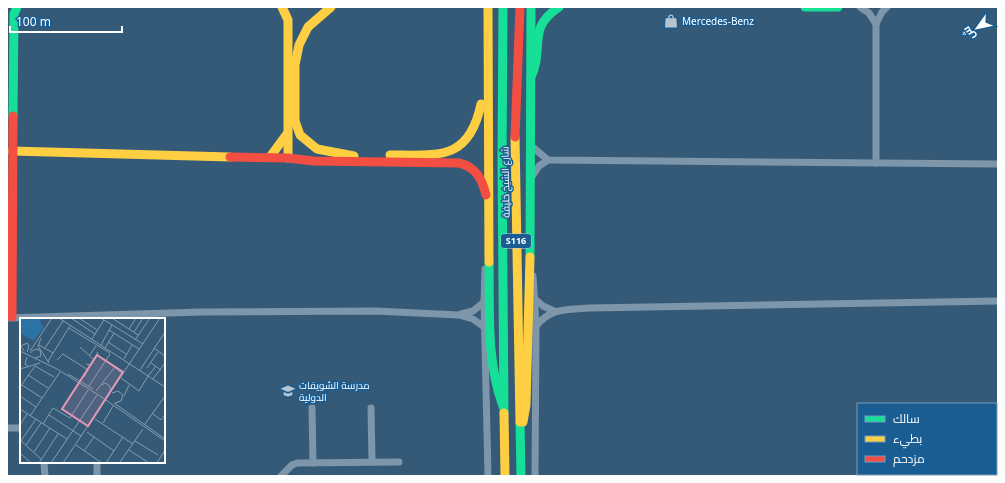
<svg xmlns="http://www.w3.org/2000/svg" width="1005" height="483" viewBox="0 0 1005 483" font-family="'Noto Sans',Cairo,sans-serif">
<rect width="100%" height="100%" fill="#355a77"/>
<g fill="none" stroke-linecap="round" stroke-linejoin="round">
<g stroke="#7d96aa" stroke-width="7">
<polyline points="860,7 869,13 876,24"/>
<polyline points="530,145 548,160 998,164"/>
<polyline points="876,163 876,24 882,12 887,7"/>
<polyline points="531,178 539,166 548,160"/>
<polyline points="485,269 484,302 488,476"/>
<polyline points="533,276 536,326 535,476"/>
<polyline points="534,298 543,306 554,311"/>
<polyline points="461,314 473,311 484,302"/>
<polyline points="7,318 201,312 375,311 459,315 473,319 484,327"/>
<path d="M536 326C551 307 567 310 590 308L998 301"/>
<polyline points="312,408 313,463"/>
<polyline points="371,408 372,462"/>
<polyline points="7,428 21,428"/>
<polyline points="44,462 45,476"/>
<polyline points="97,476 97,462"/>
<polyline points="281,476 292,465 297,463 399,462"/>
</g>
<g stroke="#16e098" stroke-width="9">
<polyline points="503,7 502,159 504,413"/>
<polyline points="805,7 838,7"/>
<path d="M531 77C545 47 526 29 559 7"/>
<polyline points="13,116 14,14 17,7"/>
<polyline points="530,257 531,7"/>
<path d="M489 262C490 310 486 361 503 406"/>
<polyline points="520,422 521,476"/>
</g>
<g stroke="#ffcf43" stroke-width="9">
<polyline points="282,7 288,20 288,158"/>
<polyline points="331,7 308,27 299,45 295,65 295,121 300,135 317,149 354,156"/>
<polyline points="488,7 489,262"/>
<polyline points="515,137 520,422"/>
<polyline points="12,151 230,157"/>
<path d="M390 155C439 155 469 161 481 104"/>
<polyline points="270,157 287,134"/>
<polyline points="504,413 505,476"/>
<polyline points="523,422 526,405 530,257"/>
</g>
<g stroke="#f24e42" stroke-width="9">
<polyline points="515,137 520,7"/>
<path d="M230 157 288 158 314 161 459 163C476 167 482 179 486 195"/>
<polyline points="12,317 13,116"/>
</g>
</g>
<defs>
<g id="shop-bare" transform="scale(1.08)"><path d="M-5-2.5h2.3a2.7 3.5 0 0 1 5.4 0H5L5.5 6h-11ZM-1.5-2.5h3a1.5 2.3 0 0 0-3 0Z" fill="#b8c5cf" stroke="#195d93" stroke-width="2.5" paint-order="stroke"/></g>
<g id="school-bare" transform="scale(1.08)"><path d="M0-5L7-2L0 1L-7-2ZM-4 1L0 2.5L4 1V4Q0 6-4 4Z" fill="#b8c5cf" stroke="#195d93" stroke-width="2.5" paint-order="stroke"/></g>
</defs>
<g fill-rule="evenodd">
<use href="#shop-bare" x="671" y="21"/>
<use href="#school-bare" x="288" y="391"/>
</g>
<g text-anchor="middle" stroke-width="3" stroke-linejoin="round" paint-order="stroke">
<rect fill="#195d93" stroke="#bacedf" stroke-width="1" x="501" y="234" width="30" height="14" rx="3"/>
<g font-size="9" font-weight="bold" fill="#fff">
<text x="516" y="244">S116</text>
</g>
<g font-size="10" fill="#fff" stroke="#195d93" text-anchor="start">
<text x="682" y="25">Mercedes-Benz</text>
<text x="299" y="389">مدرسة الشويفات<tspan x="299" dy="12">الدولية</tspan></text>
</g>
<g font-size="10" fill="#fff" stroke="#195d93">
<text transform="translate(505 182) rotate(-91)" y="4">شارع الشيخ خليفة</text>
</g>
</g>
<g transform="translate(20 318)">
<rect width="145" height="145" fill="#355a77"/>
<path d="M0 0H22L20 4 24 10 13 23 0 15Z" fill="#2b72a7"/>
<path fill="none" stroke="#869cad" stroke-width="1" d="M39 0 145 69M51 0 75 16M59 0 77 12M81 0 123 26M92 0 118 17M49 10 90 35M109 11 116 0M89 12 119 31M114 14 123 0M21 20 18 28 29 45M72 21 84 2M115 22 130 0M88 24 106 36M19 27 33 35M81 27 92 7M60 29 74 42M25 30 43 3M85 30 94 15M134 30 145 38M0 33 37 51 77 76 145 123M4 33 1 28 7 25 9 28 7 34M10 33 32 0M10 35 15 31 20 32 21 38 15 40M69 38 76 28M7 39 5 46 9 49M104 41 112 27M37 42 43 36 68 52 64 59M28 43 50 8M86 43 103 56M131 45 141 52M66 46 71 47 78 36 77 34M127 50 138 34M0 51 20 45M120 52 145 14M48 56 73 71M8 57 28 70M128 58 136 48M101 60 119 73 128 58M133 61 145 45M2 67 22 80M82 67 85 65 89 67 91 73M69 68 90 36M0 69 15 48 34 59M76 73 95 49M92 75 98 73 103 77 101 83 95 85M0 78 16 89M104 78 109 67M94 85 145 121M0 91 47 121M133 96 141 102 145 97M29 97 61 118M10 98 40 54M75 101 113 126M83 105 93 88M23 106 33 90 50 100 68 72M125 106 145 78M0 107 7 96M67 114 94 133M0 122 21 141M1 123 16 101M115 123 138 137M6 127 21 105M56 127 82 145M109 132 129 145M64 133 74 119M14 134 30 110M0 135 11 145M100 144 123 111M19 145 38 116M31 145 77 77M43 145 140 0M86 145 103 119M137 145 145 132"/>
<path fill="#e497b5" fill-opacity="0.15" stroke="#e497b5" stroke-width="2" d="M77 37 103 54 68 108 42 91Z"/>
<rect width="145" height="145" fill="none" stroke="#fff" stroke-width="2"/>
</g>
<rect width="1005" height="483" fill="none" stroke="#ffffff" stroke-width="16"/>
<rect x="857" y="403" width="140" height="72" fill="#195d93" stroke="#759ebe"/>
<rect x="865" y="416" width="20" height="6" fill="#16e098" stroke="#759ebe"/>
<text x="893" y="423" font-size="12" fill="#ffffff">سالك</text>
<rect x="865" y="436" width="20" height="6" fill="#ffcf43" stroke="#759ebe"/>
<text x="893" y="443" font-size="12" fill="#ffffff">بطيء</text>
<rect x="865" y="456" width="20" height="6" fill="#f24e42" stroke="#759ebe"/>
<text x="893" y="463" font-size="12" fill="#ffffff">مزدحم</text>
<g transform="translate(977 28) rotate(237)" stroke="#195d93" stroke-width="3" paint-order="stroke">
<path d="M0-3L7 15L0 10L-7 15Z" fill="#ffffff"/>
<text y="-6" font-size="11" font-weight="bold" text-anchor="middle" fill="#ffffff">ش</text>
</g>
<path d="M10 26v6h112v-6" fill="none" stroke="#ffffff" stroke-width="2"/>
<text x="16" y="26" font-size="12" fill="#ffffff" stroke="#195d93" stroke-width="3" paint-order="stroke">100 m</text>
</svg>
